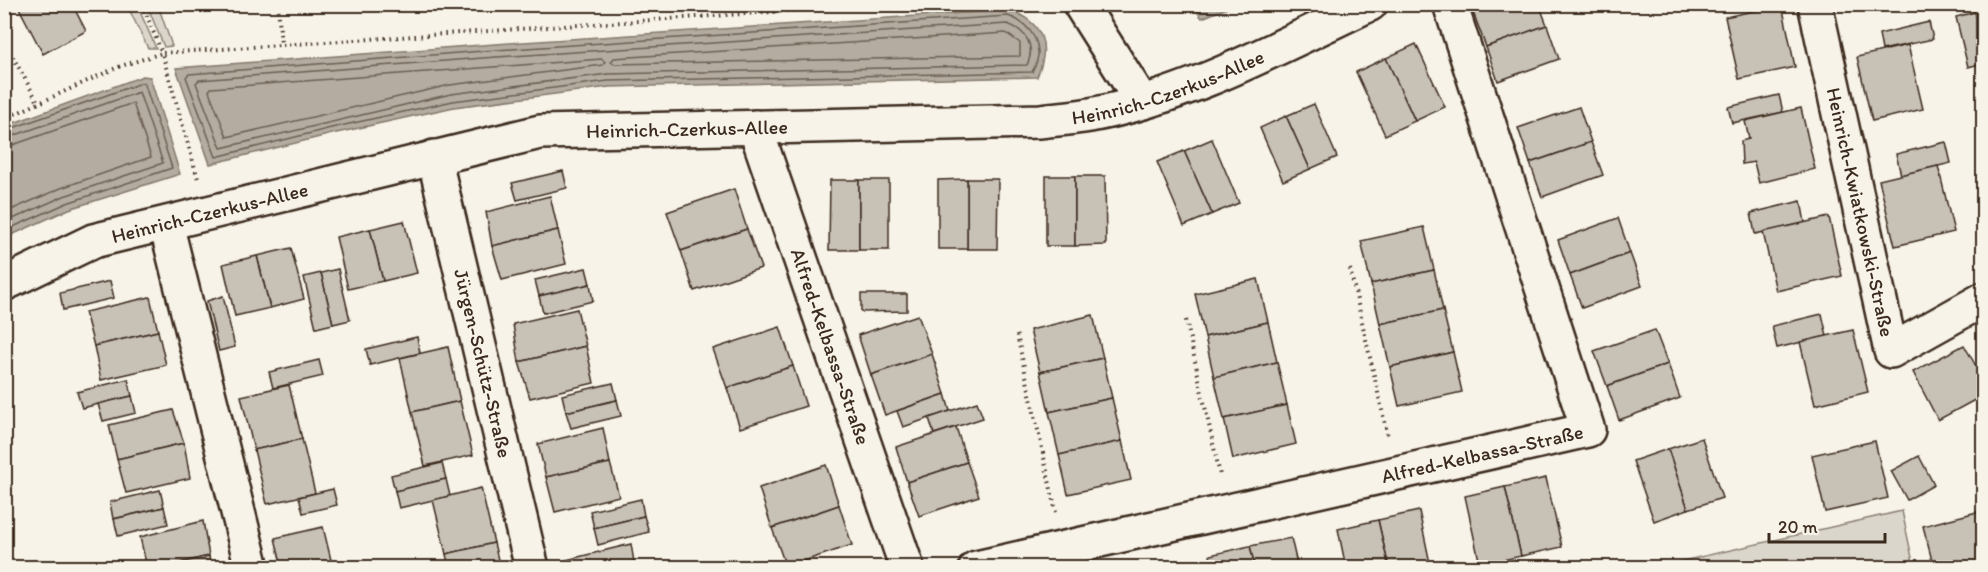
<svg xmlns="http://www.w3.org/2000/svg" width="1988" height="572" viewBox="0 0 1988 572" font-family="Itim,sans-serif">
<rect width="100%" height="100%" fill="#f7f3e8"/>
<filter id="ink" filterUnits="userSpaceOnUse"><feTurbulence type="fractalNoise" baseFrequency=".0167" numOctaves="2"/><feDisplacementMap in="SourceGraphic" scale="12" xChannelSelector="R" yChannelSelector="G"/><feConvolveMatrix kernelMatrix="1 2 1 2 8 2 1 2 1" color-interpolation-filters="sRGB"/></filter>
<g filter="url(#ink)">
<g fill="#dbd6cb" stroke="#8b8074" stroke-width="1.5">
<polygon points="127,5 137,5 156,48 148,48"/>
<polygon points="147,5 158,5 172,46 164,47"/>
<polygon points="1902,511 1914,567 1656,567"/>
</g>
<g fill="#b4aca0" stroke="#84786c" stroke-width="1.5">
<polygon points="1192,5 1234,5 1202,18"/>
<path d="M1009 10C1043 22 1051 45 1037 77L609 87 454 107 332 134 210 164 176 68 495 44Z"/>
<polygon points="143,76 150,77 180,174 69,209 5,238 5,126"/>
</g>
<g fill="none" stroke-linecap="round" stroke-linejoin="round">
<g stroke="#6b5e52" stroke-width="1.5">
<path d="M1008 16C1032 24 1047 48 1032 72L608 81 453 101 331 128 216 157 186 77 189 74 496 50Z"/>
<path d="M1007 24C1026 30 1036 46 1027 65L608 74 451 94 221 148 196 83 199 80 496 57Z"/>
<polygon points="1006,33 1020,43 1020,56 614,64 611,62 614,58"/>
<polygon points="602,59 605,62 603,65 450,85 227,137 209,91 211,88"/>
<polyline points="4,131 144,82 172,168 67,203 4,231"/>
<polyline points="4,139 139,92 163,163 64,196 4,223"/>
<polyline points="4,148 133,103 151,157 61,188 4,213"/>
</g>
</g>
<g fill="#c8c1b6" stroke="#3b2a1e" stroke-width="1.5">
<polygon points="17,4 72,4 86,31 43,54"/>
<polygon points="1495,4 1539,4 1547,25 1486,47 1473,12"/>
<polygon points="1782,5 1795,67 1739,79 1725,17"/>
<polygon points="1975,12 1984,46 1984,63 1968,67 1956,17"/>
<polygon points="1929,22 1933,39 1882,50 1879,34"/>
<polygon points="1547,25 1559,59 1498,81 1486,47"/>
<polygon points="1416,44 1445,107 1415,121 1386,58"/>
<polygon points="1908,45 1923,109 1872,121 1857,57"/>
<polygon points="1386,58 1415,121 1385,135 1356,72"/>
<polygon points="1779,95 1783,112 1732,123 1728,107"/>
<polygon points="1314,104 1337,157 1310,169 1286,116"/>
<polygon points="1579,107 1591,142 1530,163 1518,128"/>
<polygon points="1801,108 1815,169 1759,183 1754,162 1742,164 1741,141 1749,139 1745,121"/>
<polygon points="1286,116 1310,169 1283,181 1260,128"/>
<polygon points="1212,139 1239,203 1212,214 1184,151"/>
<polygon points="1591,142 1603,175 1542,197 1530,163"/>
<polygon points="1946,142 1951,163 1901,175 1896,154"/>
<polygon points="1184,151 1212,214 1184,226 1157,162"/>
<polygon points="1938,166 1954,232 1895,246 1879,180"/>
<polygon points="563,171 567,188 517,200 512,183"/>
<rect x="1046" y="176" width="29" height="70"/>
<polygon points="1075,176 1105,176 1106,245 1075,246"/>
<polygon points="967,179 998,179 997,249 967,249"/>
<polygon points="967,179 967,249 938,249 938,180"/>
<polygon points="830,180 859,180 859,250 829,250"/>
<rect x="859" y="180" width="30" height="70"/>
<polygon points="734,189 747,229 681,251 667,212"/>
<polygon points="550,196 558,230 492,246 486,212"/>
<polygon points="1801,201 1805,223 1755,234 1751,213"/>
<polygon points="1829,217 1842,276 1776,291 1763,232"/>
<polygon points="1618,218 1630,253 1570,275 1558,240"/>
<polygon points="404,221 417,273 383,281 370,229"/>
<polygon points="1424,227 1434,270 1371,284 1361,241"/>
<polygon points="370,229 383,281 348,289 336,237"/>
<polygon points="747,229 761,268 694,291 681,251"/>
<polygon points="558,230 566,264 502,280 492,246"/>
<polygon points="291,248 304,299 270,308 257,256"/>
<polygon points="1630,253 1642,286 1582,308 1570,275"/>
<polygon points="257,256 270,308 235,316 223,264"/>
<polygon points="586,268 590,284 539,296 535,280"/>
<polygon points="338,269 350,320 333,324 321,273"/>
<polygon points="1434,270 1443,310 1380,324 1371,284"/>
<polygon points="321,273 333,324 316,328 304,277"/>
<polygon points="1258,279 1268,322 1205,337 1195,294"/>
<polygon points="110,281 114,298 63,310 60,293"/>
<polygon points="590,284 593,301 543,313 539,296"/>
<polygon points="861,294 907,294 907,311 861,312"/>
<polygon points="223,296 235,347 219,351 207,301"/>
<polygon points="150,297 158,331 94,346 85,312"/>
<polygon points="577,309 586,346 519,362 513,324"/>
<polygon points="1443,310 1453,352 1390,367 1380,324"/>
<polygon points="1822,314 1827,336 1777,348 1772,326"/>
<polygon points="918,315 932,354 871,375 858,335"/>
<polygon points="1093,315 1103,358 1040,372 1030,330"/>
<polygon points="1268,322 1277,362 1214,377 1205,337"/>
<polygon points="780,327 793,366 727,388 713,349"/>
<polygon points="1655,330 1668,364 1607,386 1594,351"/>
<polygon points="1853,330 1868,392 1815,405 1800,342"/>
<polygon points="158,331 166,365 101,380 94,346"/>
<polygon points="417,337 420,353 370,365 366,349"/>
<polygon points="1964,345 1984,380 1984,395 1938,420 1913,372"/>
<polygon points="586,346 594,383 530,398 519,362"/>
<polygon points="448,347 460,401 412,412 400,358"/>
<polygon points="1453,352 1462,392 1399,406 1390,367"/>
<polygon points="932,354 945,394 885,415 871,375"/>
<polygon points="1103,358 1112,398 1049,412 1040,372"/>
<polygon points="319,360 323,376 273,388 269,372"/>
<polygon points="1277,362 1287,405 1224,419 1214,377"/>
<polygon points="1668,364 1680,398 1619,420 1607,386"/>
<polygon points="793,366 806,406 740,428 727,388"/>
<polygon points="128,379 132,396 82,408 77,392"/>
<polygon points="613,383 617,400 566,412 562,395"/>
<polygon points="289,385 302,439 254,450 241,396"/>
<polygon points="945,394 950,411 903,427 897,411"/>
<polygon points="132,396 136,413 103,421 98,404"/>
<polygon points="1112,398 1122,441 1059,455 1049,412"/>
<polygon points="617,400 621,416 571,428 566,412"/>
<polygon points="460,401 473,455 425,466 412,412"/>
<polygon points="977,402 983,418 934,434 929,418"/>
<polygon points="1287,405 1296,444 1233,459 1224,419"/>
<polygon points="173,410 184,443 117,459 109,425"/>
<polygon points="956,427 967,462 907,482 896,447"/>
<polygon points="603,428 610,463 546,477 538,444"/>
<polygon points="1702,438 1722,498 1688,509 1668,449"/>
<polygon points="302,439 315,493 267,504 254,450"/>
<polygon points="1122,441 1131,480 1068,494 1059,455"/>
<polygon points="1875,441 1888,498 1825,512 1812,455"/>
<polygon points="184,443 190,478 126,493 117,459"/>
<polygon points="1668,449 1688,509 1654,521 1633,461"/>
<polygon points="1919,456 1934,485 1907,500 1891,471"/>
<polygon points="967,462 979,496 919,516 907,482"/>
<polygon points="442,463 446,479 395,491 391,475"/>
<polygon points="610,463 619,496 555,512 546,477"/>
<polygon points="826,465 839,505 772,528 759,488"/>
<polygon points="1546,478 1562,547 1521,556 1505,487"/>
<polygon points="446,479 450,496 399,508 395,491"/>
<polygon points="1505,487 1521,556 1480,565 1465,496"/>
<polygon points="481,488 494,543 446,554 433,500"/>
<polygon points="333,489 337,505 303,513 299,497"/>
<polygon points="160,490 164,507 113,519 110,502"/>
<polygon points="641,499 644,516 594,528 590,511"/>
<polygon points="839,505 852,545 786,567 772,528"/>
<polygon points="164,507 168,524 118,536 114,519"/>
<polygon points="1419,511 1431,568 1389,568 1378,520"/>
<polygon points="1977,512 1984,536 1984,565 1934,568 1923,526"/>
<polygon points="644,516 649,532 598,545 594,528"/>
<polygon points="1378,520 1389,568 1346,568 1338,529"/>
<polygon points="203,521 209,556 159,568 147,568 140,537"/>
<polygon points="323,527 333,568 282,568 275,538"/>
<polygon points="1291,538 1298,568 1255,568 1250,546"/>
<polygon points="494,543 500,568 449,568 446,554"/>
<polygon points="631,544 635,568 568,568 566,560"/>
<polygon points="1250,546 1255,568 1212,568 1210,555"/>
<polygon points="209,556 211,568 159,568"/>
</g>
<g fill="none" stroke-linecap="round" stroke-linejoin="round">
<g stroke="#3b2a1e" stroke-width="38">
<g id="minor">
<polyline points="1080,4 1142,102"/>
<path id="s1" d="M1815 4 1891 351 1984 299"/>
<path id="s2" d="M755 127 907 568"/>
<path id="s3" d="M434 157 532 568"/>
<polyline points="166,224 252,568"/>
<path id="s4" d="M4 284 93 241 540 132 1040 121C1056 119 1073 118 1090 115 1188 97 1280 46 1370 4"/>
<path id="s5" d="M976 568 1588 430 1450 4"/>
</g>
</g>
<g stroke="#3b2a1e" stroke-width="4" stroke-dasharray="1.5 4.5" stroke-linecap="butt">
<polyline points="142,4 162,53 891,4"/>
<polyline points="278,4 281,45"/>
<polyline points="4,41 39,104"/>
<polyline points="4,119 118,67 162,53 198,179"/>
<polyline points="1350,269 1388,437"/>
<polyline points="1186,320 1220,475"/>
<polyline points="1017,335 1056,512"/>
</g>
<use href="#minor" stroke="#f7f3e8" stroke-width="33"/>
</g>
</g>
<g text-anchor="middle" stroke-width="4.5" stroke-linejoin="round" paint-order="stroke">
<g font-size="20" fill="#3b2a1e" stroke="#f7f3e8">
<text dy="7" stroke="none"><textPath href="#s4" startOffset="1192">Heinrich-Czerkus-Allee</textPath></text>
<text dy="7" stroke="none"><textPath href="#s4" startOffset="706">Heinrich-Czerkus-Allee</textPath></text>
<text dy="7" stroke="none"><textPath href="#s4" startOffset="219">Heinrich-Czerkus-Allee</textPath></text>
<text dy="7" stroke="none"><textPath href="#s1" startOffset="213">Heinrich-Kwiatkowski-Straße</textPath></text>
<text dy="7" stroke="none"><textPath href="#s2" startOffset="232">Alfred-Kelbassa-Straße</textPath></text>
<text dy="7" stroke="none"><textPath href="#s3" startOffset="212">Jürgen-Schütz-Straße</textPath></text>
<text dy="7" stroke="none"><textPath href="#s5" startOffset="519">Alfred-Kelbassa-Straße</textPath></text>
</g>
</g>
<rect width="1988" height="572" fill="none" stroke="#f7f3e8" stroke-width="24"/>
<rect x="12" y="12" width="1964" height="548" fill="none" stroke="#3b2a1e" stroke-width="2" filter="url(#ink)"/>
<path d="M1769 533v9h116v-9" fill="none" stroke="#3b2a1e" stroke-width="3"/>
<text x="1778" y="533" font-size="18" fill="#3b2a1e" stroke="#f7f3e8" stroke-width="4.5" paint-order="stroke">20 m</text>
</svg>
